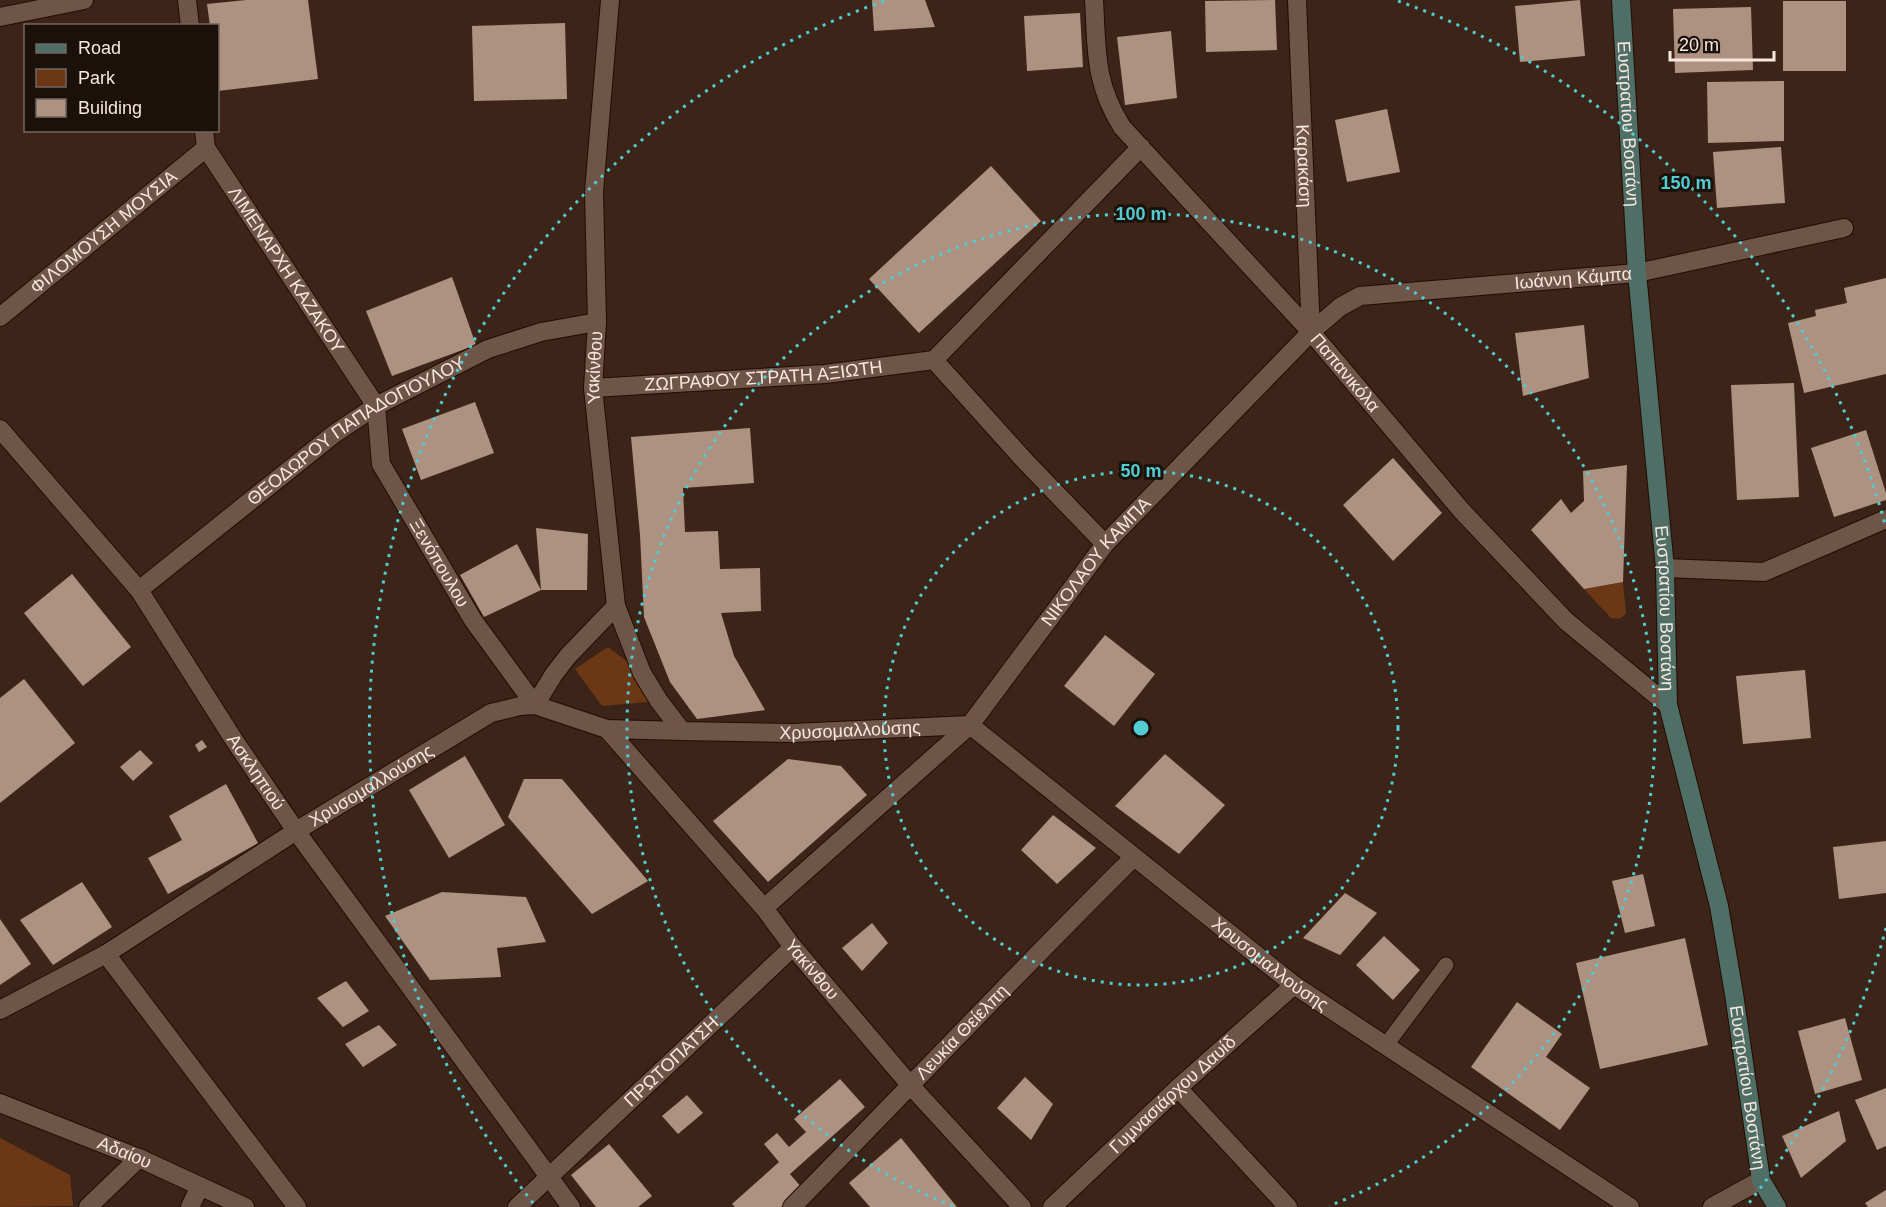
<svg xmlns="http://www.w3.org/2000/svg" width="1886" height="1207" viewBox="0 0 1886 1207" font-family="Helvetica,sans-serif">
<rect width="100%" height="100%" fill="#3c2518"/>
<g fill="#6b3714">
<polygon points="1623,582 1626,614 1619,619 1611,618 1584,589"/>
<polygon points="608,647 642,673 659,701 602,706 575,669"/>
<polygon points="0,1138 70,1175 73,1206 0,1207"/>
</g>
<g fill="#ad9181">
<polygon points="246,0 308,0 318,79 218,91 218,26 210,26 207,4"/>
<polygon points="872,0 925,0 935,27 874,31"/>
<polygon points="1275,0 1277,50 1206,52 1205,1"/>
<polygon points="1580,0 1585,56 1520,62 1515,6"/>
<rect x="1783" y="1" width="63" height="70"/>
<polygon points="1751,7 1753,70 1675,73 1673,9"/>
<polygon points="1080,13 1083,67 1027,71 1024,16"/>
<polygon points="565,23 567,99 474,101 472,26"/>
<polygon points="1171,31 1177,98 1125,105 1117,37"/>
<polygon points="1784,81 1784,141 1708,143 1707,82"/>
<polygon points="1387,109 1400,172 1347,182 1335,120"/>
<polygon points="1781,147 1785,203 1717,208 1713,152"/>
<polygon points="991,166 1041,221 919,333 869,279"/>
<polygon points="452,277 476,345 392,376 366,311"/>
<polygon points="1886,278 1886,374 1804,393 1788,323 1816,316 1815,310 1847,303 1844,288"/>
<polygon points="1584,325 1589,378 1523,396 1515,333"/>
<polygon points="1794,383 1799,497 1737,500 1731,385"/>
<polygon points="475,402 494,453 421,480 402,429"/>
<polygon points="750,428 754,483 683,488 685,532 718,531 720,569 760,568 761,611 721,613 734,656 765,710 697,719 670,682 644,617 640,535 631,437"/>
<polygon points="1866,430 1886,493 1886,500 1834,517 1811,448"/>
<polygon points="1393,458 1442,513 1393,561 1343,505"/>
<polygon points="1627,465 1623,582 1584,589 1531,530 1561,499 1571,513 1584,501 1583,471"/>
<polygon points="536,528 588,534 587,590 541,590 484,617 460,575 517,544 541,590"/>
<polygon points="72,574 131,647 83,686 24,613"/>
<polygon points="1105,635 1155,674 1114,726 1064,686"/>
<polygon points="1805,670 1811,738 1743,744 1736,676"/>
<polygon points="24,679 75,743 0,803 0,698"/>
<polygon points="202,740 207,747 199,752 195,745"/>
<polygon points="140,750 153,763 133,781 120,767"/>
<polygon points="1165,754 1225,805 1179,854 1115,806"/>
<polygon points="465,756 505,825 449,858 409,790"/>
<polygon points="788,759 841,766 867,795 768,882 713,821"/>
<polygon points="524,779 562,779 648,881 592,914 508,817"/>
<polygon points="226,784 258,843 168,894 148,858 182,840 169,816"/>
<polygon points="1053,815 1096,848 1057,884 1021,850"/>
<polygon points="1886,841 1886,893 1839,899 1833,847"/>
<polygon points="1643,874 1655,926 1625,933 1612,881"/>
<polygon points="82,882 112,927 53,965 20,920"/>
<polygon points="442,892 526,897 546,942 497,948 501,977 430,980 385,916"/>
<polygon points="1345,893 1377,913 1340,955 1303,938"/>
<polygon points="0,919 31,964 0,985"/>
<polygon points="872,923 888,943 862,971 842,948"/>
<polygon points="1384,936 1420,970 1393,1000 1356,965"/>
<polygon points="1685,938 1708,1045 1600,1069 1576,963"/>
<polygon points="346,981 369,1011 343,1027 317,998"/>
<polygon points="1517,1002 1562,1034 1546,1057 1590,1088 1560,1130 1471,1067"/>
<polygon points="1845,1018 1862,1080 1815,1094 1798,1031"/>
<polygon points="379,1025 397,1045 363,1067 345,1044"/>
<polygon points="1025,1077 1053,1104 1031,1140 997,1108"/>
<polygon points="840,1079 865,1107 790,1174 802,1188 781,1207 735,1207 732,1204 779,1162 764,1144 777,1133 789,1147 806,1132 794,1119"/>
<polygon points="1886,1088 1886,1146 1877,1150 1855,1100"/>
<polygon points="687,1095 703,1113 678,1134 662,1116"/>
<polygon points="1839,1111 1846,1141 1801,1178 1782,1136"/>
<polygon points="901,1138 957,1207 870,1207 849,1183"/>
<polygon points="609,1144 652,1196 638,1207 596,1207 571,1175"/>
<polygon points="1886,1190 1886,1207 1868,1207 1865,1203"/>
</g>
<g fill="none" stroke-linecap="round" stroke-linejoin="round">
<g stroke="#220d03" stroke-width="17">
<polyline id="lane" points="1386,1045 1446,965"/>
</g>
<g stroke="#220d03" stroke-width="20">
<g id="street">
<polyline points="187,0 190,26"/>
<path id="s1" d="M1094 0C1097 51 1094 82 1122 127L1311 332 1461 510 1566 621 1668 705"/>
<path id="s2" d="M1297 0 1311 332"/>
<polyline points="0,17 84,0"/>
<path id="s3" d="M204 130 206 148 376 406 381 464 473 620 535 705 554 674 568 656 616 606 593 388 597 322 594 192 610 0"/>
<path id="s4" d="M0 317 206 148"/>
<polyline points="934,360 1025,461 1105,544"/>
<path id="s5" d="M593 388 825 374 934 360 1141 147"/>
<path id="s6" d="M0 429 139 590 234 740 296 831 571 1207"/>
<polyline points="1665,568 1764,572 1886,519"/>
<path id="s7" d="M139 590 334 434 376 406 488 349 541 332 597 322"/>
<polyline points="616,606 642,673 659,701 682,731"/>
<path id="s8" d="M607 729 764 908 793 947 911 1086 1022 1207"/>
<path id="s9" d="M764 908 970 725 1105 544 1311 332 1340 307 1360 296 1637 273 1844 228"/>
<polyline points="106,954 297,1207"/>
<path id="s10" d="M0 1010 106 954 296 831 491 713 520 706 535 705 607 729 682 731 793 733 970 725 1294 985 1630 1207"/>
<polyline points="1178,1088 1288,1207"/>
<path id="s11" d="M0 1103 139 1158 245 1207"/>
<polyline points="88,1207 139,1158"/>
<polyline points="190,1207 200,1186"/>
<path id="s12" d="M517 1207 793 947"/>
<path id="s13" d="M792 1207C906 1091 1018 972 1134 857"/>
<path id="s14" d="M1052 1207 1178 1088 1294 985"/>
<polyline points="1712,1207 1761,1180"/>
</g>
</g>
<g stroke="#220d03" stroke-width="20">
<g id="secondary">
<path id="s15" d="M1621 0 1637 273 1665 568 1668 705 1719 906 1734 994 1761 1180 1777 1207"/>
</g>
</g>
<use href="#lane" stroke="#6f5547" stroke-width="15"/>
<use href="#street" stroke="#6f5547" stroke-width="18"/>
<use href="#secondary" stroke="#4e6e66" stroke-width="18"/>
</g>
<g fill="none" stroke="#51ccd2" stroke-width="3" stroke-dasharray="3 6">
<circle cx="1141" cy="728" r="257"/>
<path d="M953 1206A514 514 0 1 1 1329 1206"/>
<path d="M1886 928A771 771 0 0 1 1749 1203M533 1203A771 771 0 0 1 884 1M1398 1A771 771 0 0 1 1886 528"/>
</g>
<g text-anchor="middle" stroke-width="6" stroke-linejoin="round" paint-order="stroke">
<g font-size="18" fill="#f7e7df" stroke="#1b110b">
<text dy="6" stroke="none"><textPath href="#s15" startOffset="124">Ευστρατίου Βοστάνη</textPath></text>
<text dy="6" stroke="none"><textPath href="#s2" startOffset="166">Καρακάση</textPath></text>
<text dy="6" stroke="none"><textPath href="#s4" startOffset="134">ΦΙΛΟΜΟΥΣΗ ΜΟΥΣΙΑ</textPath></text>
<text dy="6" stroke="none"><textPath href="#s3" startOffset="164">ΛΙΜΕΝΑΡΧΗ ΚΑΖΑΚΟΥ</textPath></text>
<text dy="6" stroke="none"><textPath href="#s9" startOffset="1072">Ιωάννη Κάμπα</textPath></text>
<text dy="6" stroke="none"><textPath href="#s3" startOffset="1040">Υακίνθου</textPath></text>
<text dy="6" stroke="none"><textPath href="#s1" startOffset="464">Παπανικόλα</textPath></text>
<text dy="6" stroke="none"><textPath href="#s5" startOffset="171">ΖΩΓΡΑΦΟΥ ΣΤΡΑΤΗ ΑΞΙΩΤΗ</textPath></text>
<text dy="6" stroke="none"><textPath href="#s7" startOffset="270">ΘΕΟΔΩΡΟΥ ΠΑΠΑΔΟΠΟΥΛΟΥ</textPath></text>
<text dy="6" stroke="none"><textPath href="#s9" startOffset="482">ΝΙΚΟΛΑΟΥ ΚΑΜΠΑ</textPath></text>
<text dy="6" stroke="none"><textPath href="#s3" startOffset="500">Ξενόπουλου</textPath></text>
<text dy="6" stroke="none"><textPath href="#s15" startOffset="610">Ευστρατίου Βοστάνη</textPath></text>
<text dy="6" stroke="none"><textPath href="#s10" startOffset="938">Χρυσομαλλούσης</textPath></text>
<text dy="6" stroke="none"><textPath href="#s6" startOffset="429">Ασκληπιού</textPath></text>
<text dy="6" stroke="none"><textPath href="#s10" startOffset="434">Χρυσομαλλούσης</textPath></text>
<text dy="6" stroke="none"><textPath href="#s10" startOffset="1442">Χρυσομαλλούσης</textPath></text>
<text dy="6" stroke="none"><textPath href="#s8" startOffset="316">Υακίνθου</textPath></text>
<text dy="6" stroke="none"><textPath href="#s13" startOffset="244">Λευκία Θείελπη</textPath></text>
<text dy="6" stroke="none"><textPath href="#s12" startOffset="212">ΠΡΩΤΟΠΑΤΣΗ</textPath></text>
<text dy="6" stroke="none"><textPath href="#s15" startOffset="1098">Ευστρατίου Βοστάνη</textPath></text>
<text dy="6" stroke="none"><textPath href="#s14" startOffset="165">Γυμνασιάρχου Δαυίδ</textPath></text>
<text dy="6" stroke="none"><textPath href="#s11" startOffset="134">Αδαίου</textPath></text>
</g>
</g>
<circle cx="1141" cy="728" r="9" fill="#51ccd2" stroke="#1b110b" stroke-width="3"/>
<g font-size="18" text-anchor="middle" font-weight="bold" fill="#51ccd2" stroke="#1b110b" stroke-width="6" stroke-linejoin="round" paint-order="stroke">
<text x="1686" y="189">150 m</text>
<text x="1141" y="220">100 m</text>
<text x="1141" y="477">50 m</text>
</g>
<rect x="24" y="24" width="195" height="108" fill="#1b110b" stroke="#736760" stroke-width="1.5"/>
<rect x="36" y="44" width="30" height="9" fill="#4e6e66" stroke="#736760" stroke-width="1.5"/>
<text x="78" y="54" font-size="18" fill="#f7e7df">Road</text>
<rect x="36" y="69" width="30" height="18" fill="#6b3714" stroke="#736760" stroke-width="1.5"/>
<text x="78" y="84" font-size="18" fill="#f7e7df">Park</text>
<rect x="36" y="99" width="30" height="18" fill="#ad9181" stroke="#736760" stroke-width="1.5"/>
<text x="78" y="114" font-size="18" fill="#f7e7df">Building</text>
<path d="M1670 51v9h104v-9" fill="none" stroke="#f7e7df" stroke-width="3"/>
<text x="1679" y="51" font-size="18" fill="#f7e7df" stroke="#1b110b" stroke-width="4.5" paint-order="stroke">20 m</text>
</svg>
